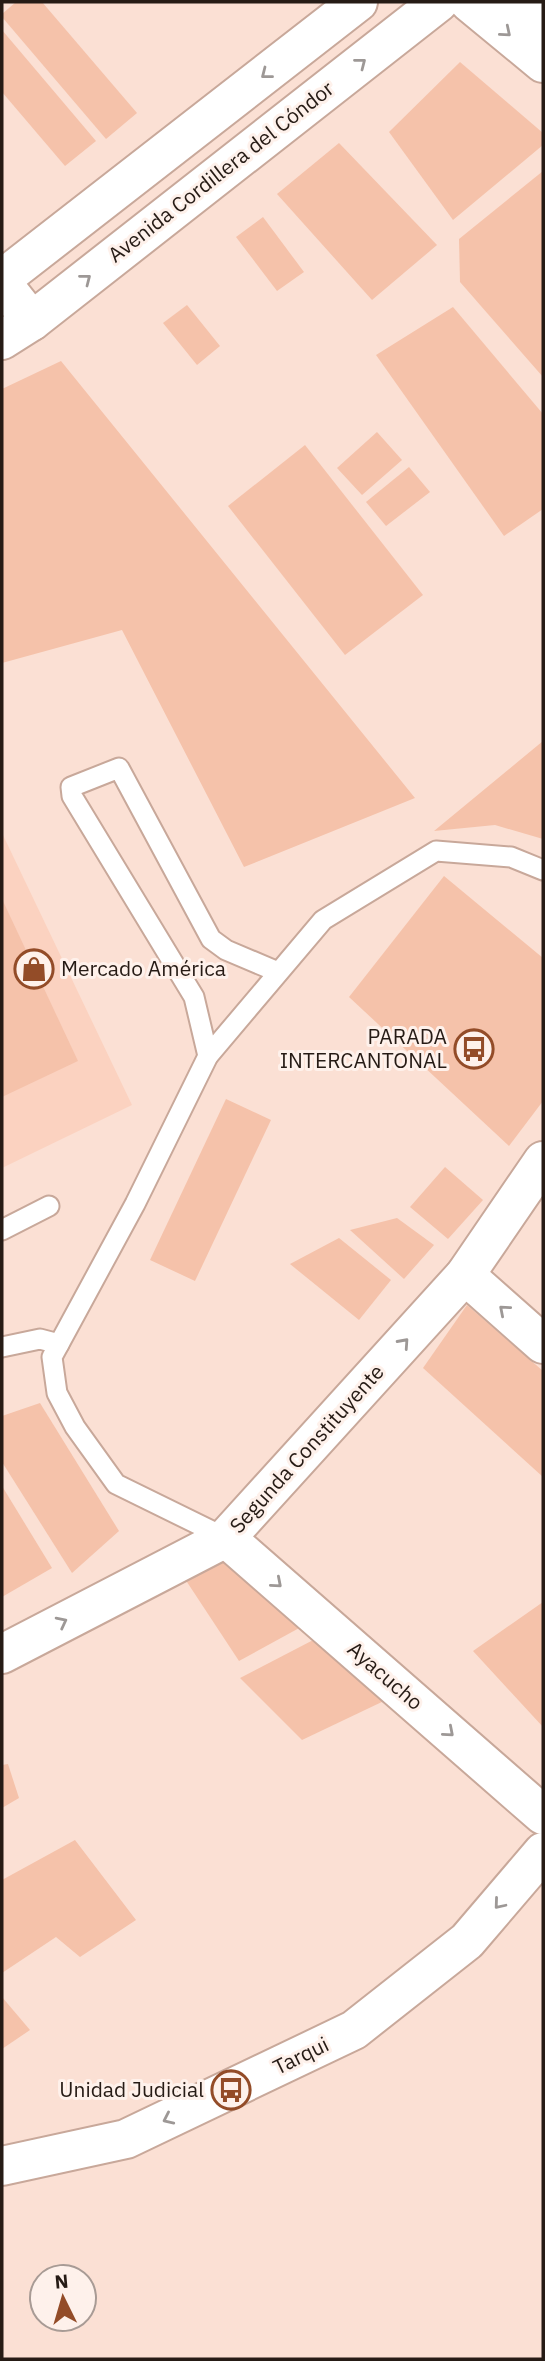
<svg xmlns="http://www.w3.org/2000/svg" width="545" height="2361" viewBox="0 0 545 2361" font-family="'IBM Plex Sans',sans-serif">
<rect width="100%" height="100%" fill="#fbe0d4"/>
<polygon fill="#fbd2c0" points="2,833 132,1105 2,1168"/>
<g fill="#f5c2aa">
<polygon points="16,2 42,2 137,113 106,139 2,17 2,14"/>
<polygon points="2,30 96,141 65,166 2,92"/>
<polygon points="460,62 543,133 543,145 453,220 389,132"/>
<polygon points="339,143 437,245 372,300 277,194"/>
<polygon points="543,171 543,377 460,282 459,239"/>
<polygon points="263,217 304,272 277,291 236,237"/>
<polygon points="187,305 220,346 197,365 163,323"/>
<polygon points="453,307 543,414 543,509 504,536 376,355"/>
<polygon points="61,361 415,798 244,867 122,630 2,663 2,389"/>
<polygon points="377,432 402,460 362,495 337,468"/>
<polygon points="305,445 423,595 345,655 228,506"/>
<polygon points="409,467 430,492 386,526 366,502"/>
<polygon points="543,741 543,839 495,825 434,831"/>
<polygon points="444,876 543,958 543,1101 509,1146 349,997"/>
<polygon points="2,899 78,1061 2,1097"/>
<polygon points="226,1099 271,1120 195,1281 150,1260"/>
<polygon points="445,1167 483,1200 448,1239 410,1207"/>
<polygon points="397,1218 434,1245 404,1279 350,1230"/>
<polygon points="339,1238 391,1280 359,1320 290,1264"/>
<polygon points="467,1305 543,1371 543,1477 423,1368"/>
<polygon points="40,1403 119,1531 72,1573 2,1462 2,1416"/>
<polygon points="2,1486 52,1568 2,1597"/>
<polygon points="228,1553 312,1621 239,1661 185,1579"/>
<polygon points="543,1602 543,1727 473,1651"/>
<polygon points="319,1637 386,1700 302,1740 240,1678"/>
<polygon points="8,1764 19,1798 2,1808 2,1765"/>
<polygon points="75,1840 136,1920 80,1957 56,1937 2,1973 2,1880"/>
<polygon points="2,1997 30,2030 2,2049"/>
</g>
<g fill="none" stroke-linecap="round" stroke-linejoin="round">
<g stroke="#c8a89a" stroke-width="23">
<g id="service">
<polyline points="208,1056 194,997 72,796 71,787 119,768 211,939 226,950 278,972"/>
<polyline points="2,1230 49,1206"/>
<polyline points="2,1347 40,1339 59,1344"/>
<polyline points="226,1538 116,1484 75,1427 57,1393 52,1357 135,1204 208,1056 323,920 436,851 511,857 543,870"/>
</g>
</g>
<g stroke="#c8a89a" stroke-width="42">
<g id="minor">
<polyline points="2,283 32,321"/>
<polyline points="465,1275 543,1344"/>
<polyline points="226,1538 543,1815"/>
<polyline points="2,1654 226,1538 465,1275 543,1161"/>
<polyline points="2,2166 126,2139 354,2030 467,1941 543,1852"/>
</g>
</g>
<g stroke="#c8a89a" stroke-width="42">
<g id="tertiary">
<polyline points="2,279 358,2"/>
<polyline points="2,340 32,321 439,2"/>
</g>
</g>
<g stroke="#c8a89a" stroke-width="42">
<g id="secondary">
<polyline points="469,2 543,63"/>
<polyline points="514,2 543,26"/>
</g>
</g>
<use href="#service" stroke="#fff" stroke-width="19"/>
<use href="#minor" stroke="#fff" stroke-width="38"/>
<use href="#tertiary" stroke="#fff" stroke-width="38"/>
<use href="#secondary" stroke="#fff" stroke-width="38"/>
</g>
<defs><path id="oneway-chevron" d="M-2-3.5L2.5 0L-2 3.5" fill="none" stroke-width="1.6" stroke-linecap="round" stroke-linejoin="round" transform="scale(1.75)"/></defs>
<g stroke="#9d9896">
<use href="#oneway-chevron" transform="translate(506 32) rotate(40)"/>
<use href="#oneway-chevron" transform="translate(361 63) rotate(-38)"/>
<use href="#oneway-chevron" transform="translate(266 74) rotate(142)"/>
<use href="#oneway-chevron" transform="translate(86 279) rotate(-38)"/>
<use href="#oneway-chevron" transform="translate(504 1310) rotate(-139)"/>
<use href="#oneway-chevron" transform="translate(404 1343) rotate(-48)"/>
<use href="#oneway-chevron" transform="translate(277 1583) rotate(41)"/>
<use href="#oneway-chevron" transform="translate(62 1622) rotate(-27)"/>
<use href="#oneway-chevron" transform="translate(449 1732) rotate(41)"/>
<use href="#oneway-chevron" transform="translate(499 1904) rotate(130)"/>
<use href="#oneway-chevron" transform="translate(168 2119) rotate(155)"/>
</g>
<defs>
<g id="shop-ring" transform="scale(2.0125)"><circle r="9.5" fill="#fef1eb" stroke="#934c28" stroke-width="1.5"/><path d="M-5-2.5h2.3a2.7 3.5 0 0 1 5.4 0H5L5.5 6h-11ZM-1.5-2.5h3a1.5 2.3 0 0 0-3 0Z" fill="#934c28"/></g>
<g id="bus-ring" transform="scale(2.0125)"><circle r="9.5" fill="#fef1eb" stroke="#934c28" stroke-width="1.5"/><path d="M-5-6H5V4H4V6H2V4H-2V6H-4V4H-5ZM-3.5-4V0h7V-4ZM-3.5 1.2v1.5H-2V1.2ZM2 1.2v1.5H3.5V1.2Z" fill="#934c28"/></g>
</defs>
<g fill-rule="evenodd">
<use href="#shop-ring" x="34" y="969"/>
<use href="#bus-ring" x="474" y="1049"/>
<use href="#bus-ring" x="231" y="2090"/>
</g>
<g text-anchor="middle" stroke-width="6" stroke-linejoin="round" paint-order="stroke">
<g font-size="21" fill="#261b15" stroke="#fef1eb">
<text transform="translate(221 172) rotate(-38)" y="7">Avenida Cordillera del Cóndor</text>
<text transform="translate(307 1449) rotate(-48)" y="7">Segunda Constituyente</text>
<text transform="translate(385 1676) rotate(41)" y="7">Ayacucho</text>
<text transform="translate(301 2056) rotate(-26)" y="7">Tarqui</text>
</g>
<g font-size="21" fill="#261b15" stroke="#fef1eb" text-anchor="end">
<text x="61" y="976" text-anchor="start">Mercado América</text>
<text x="447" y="1044">PARADA<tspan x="447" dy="24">INTERCANTONAL</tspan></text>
<text x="204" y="2097">Unidad Judicial</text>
</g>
</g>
<rect width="545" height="2361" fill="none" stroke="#261b15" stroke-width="7"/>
<g transform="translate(63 2298) rotate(355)"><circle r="33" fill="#fef1eb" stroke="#a89b95" stroke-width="2"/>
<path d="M0-5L12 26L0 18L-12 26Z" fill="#934c28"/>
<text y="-10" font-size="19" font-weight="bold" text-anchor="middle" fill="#261b15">N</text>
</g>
</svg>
